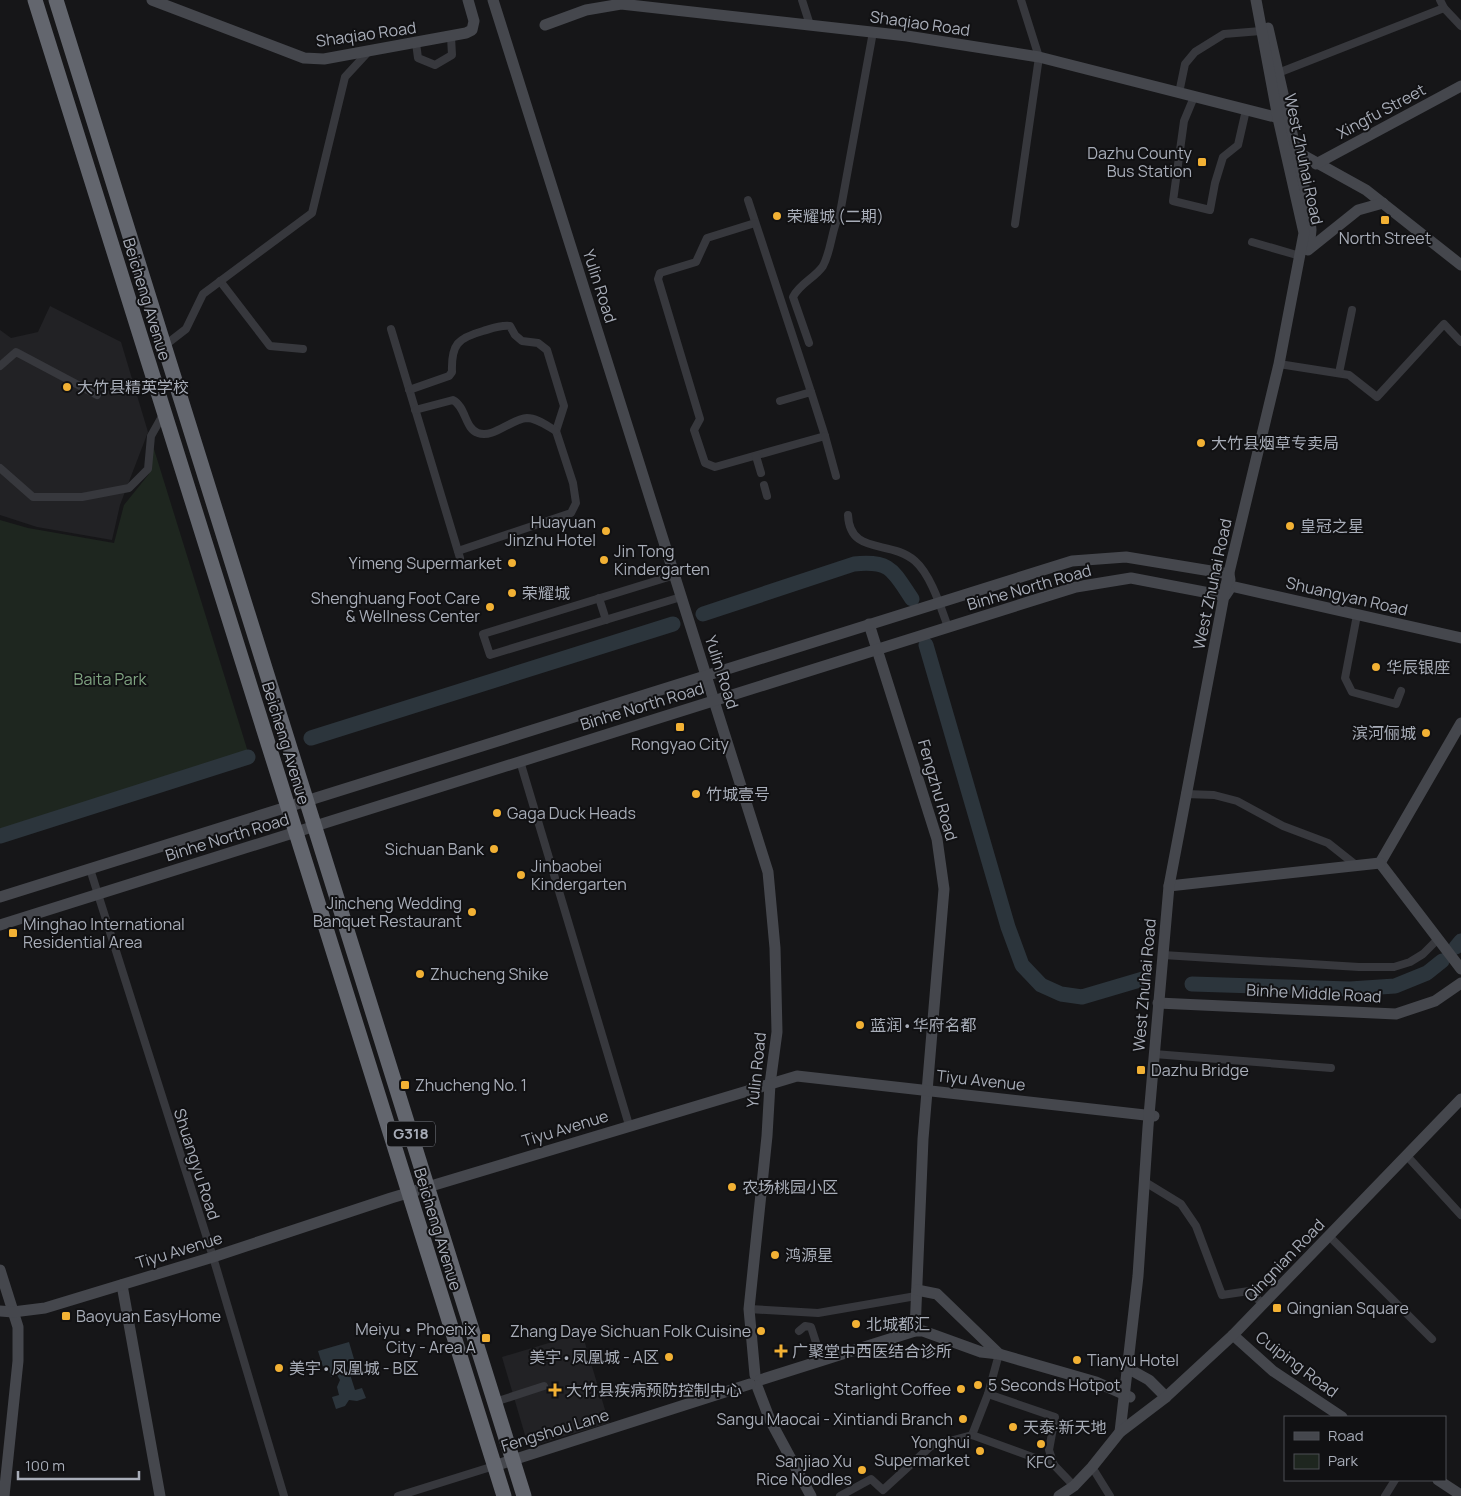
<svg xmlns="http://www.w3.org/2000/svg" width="1461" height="1496" viewBox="0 0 1461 1496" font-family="Manrope,'Noto Sans SC',sans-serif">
<rect width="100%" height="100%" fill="#161618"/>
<g fill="#222225">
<polygon points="50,306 121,342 148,432 120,505 112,540 37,527 0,515 0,330 11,338 38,332"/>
<polygon points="582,1333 609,1423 538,1444 525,1435 502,1357"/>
</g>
<polygon fill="#1e261f" points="153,446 248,752 0,829 0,520 28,528 114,543 124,505 149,474"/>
<polygon fill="#2c353c" points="349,1342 354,1359 346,1362 355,1390 362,1388 366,1398 357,1401 349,1400 345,1406 336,1409 332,1397 339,1395 337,1387 340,1380 337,1375 331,1377 328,1366 323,1367 318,1351"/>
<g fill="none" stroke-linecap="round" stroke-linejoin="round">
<g stroke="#2c353c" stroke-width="15">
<path d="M703 614 854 564C891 560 893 571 912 599"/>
<polyline points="926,645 1008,927 1022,965 1041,985 1061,994 1082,997 1143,979"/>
<polyline points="311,738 673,624"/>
<polyline points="0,836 248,757"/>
<polyline points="1456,947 1461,941"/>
<polyline points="1192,984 1350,989 1395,986 1427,973 1442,961"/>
</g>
<g stroke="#37383d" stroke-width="8">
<polyline points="802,0 810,25"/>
<polyline points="1444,8 1461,26"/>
<polyline points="416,43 418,58 435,65 452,55 451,37"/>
<polyline points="1278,73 1444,8 1440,0"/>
<polyline points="1179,93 1185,64 1195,52 1224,34 1261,31"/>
<polyline points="1194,97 1184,121 1173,201 1210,210 1215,183 1223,157 1238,145 1246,110"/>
<polyline points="748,200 811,392"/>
<polyline points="755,223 707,238 696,262 660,273 658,279 700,419 694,430 705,463 715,467 825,436 811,392 780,401"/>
<polyline points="1015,224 1039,57 1021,0"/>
<polyline points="1252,242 1300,256"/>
<polyline points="220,281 270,346 303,349"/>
<polyline points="391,329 460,558"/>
<path d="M809 343 793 297C800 283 815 278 823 266 832 249 831 230 840 213L873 32"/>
<polyline points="164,346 186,329 203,294 312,213 345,77 369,51"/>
<polyline points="1279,364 1349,375 1377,397 1444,324 1461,342"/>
<polyline points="0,366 16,352 97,395"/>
<polyline points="1339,373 1352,310"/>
<path d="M409 390 449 376 452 372C451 344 458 338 483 331 493 328 500 325 510 326L515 335 522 341 538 343 547 350 564 406 556 431 573 483 576 503 571 513 458 551"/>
<path d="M415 410 453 400C466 407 465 429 478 433 493 439 511 419 527 418 537 418 547 426 556 431"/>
<polyline points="825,436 836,476"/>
<polyline points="756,456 761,473"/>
<polyline points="0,468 33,497 82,497 129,488 148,469 151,436 164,413"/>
<polyline points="764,485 767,496"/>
<path d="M848 515C850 556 890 539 915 561 931 575 941 608 948 627"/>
<polyline points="675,575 483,634 490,655 681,597"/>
<polyline points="599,598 606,620"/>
<polyline points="1357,615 1345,678 1352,692 1396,704 1401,691"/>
<polyline points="520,761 629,1125"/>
<polyline points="1185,794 1214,795 1237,801 1283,826 1328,843 1357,866"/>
<polyline points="90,869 213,1257 284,1496"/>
<polyline points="1163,955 1359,967 1394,967 1410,962 1423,954 1438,939"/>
<polyline points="1154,1054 1331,1068"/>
<polyline points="1407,1156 1461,1215"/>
<polyline points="1145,1182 1181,1204 1196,1226 1222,1295 1249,1291 1263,1304"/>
<polyline points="1329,1236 1432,1339"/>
<polyline points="749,1309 818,1313 916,1296"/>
<polyline points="799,1331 805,1326 811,1327 822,1361"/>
<polyline points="988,1394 1055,1417 1049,1450 1054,1465"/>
<polyline points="495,1402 544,1386"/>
<polyline points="972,1435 988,1394 999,1354"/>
<polyline points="1092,1467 1110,1496"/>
<polyline points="398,1496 494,1466"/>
<polyline points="840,1496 871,1479 883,1490 931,1446 972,1435 1054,1465 1074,1486"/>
<polyline points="1385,1496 1395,1480"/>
</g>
<g stroke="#45474d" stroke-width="11">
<polyline points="152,0 304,58 324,59 466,33 472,30 474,21 468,0"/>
<polyline points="493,0 768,872 775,948 777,1032 770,1084 767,1136 749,1309 755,1375"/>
<polyline points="545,25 586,10 621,4 907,36 1039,57 1283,119"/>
<polyline points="1268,28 1309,208 1311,230 1310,240"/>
<polyline points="1292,149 1366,190 1461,265"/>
<polyline points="1316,164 1461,86"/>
<polyline points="1308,250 1358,210 1383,203"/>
<polyline points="1226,585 1461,638"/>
<polyline points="869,624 937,839 944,889 923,1139 915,1331"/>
<polyline points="1380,863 1461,723"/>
<polyline points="1380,863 1461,969"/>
<polyline points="1169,886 1380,863"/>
<polyline points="0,897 1072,561 1126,557 1229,574 1230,580"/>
<polyline points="0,925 1076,587 1131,578 1225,596 1229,590"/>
<polyline points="1158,1003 1396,1014 1435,1001 1461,983"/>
<polyline points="0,1270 18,1327 18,1361 4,1496"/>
<polyline points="122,1285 160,1496"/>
<polyline points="917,1290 937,1294 999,1354"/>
<polyline points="0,1311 13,1312 45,1308 213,1257 391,1198 797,1076 1154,1116"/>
<polyline points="1233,1335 1273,1371 1342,1417"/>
<polyline points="1129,1369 1149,1380 1166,1397"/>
<polyline points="760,1380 915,1331 923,1331 981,1352 999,1354 1096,1382 1130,1397"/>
<polyline points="757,1386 770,1420 811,1496"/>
<polyline points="1120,1432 1138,1276 1148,1127 1169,886 1226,585 1279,364 1304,233 1278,118 1256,0"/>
<polyline points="494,1466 750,1384"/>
<polyline points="1438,1480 1461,1495"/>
<polyline points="1059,1496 1074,1486 1092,1467 1120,1432 1166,1397 1233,1335 1461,1099"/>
</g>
<g stroke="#63666e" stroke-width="15">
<polyline points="35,0 504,1496"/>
<polyline points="56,0 524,1496"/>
</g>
</g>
<g fill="#f2b134" stroke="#111113" stroke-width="2">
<rect x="1197" y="157" width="10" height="10" rx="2.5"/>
<circle cx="777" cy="216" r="5"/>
<rect x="1380" y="215" width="10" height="10" rx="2.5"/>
<circle cx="67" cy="387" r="5"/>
<circle cx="1201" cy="443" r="5"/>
<circle cx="1290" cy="526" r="5"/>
<circle cx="606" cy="531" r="5"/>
<circle cx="604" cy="560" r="5"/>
<circle cx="512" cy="563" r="5"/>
<circle cx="512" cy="593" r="5"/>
<circle cx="490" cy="607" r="5"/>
<circle cx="1376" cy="667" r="5"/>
<rect x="675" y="722" width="10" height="10" rx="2.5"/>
<circle cx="1426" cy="733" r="5"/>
<circle cx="696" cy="794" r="5"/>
<circle cx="497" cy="813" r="5"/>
<circle cx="494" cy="849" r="5"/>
<circle cx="521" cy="875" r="5"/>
<circle cx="472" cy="912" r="5"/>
<rect x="8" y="928" width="10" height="10" rx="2.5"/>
<circle cx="420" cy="974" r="5"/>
<circle cx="860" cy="1025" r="5"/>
<rect x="1136" y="1065" width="10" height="10" rx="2.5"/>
<rect x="400" y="1080" width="10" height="10" rx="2.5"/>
<circle cx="732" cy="1187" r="5"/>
<circle cx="775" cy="1255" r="5"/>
<rect x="1272" y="1303" width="10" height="10" rx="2.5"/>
<rect x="61" y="1311" width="10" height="10" rx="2.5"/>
<circle cx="856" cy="1324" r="5"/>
<circle cx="761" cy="1331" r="5"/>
<rect x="481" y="1333" width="10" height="10" rx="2.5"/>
<path d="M778.5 1343.5h5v5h5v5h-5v5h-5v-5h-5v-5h5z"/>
<circle cx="669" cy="1357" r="5"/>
<circle cx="1077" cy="1360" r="5"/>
<circle cx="279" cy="1368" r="5"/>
<circle cx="978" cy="1385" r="5"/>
<circle cx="961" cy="1389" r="5"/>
<path d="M552.5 1382.5h5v5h5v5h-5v5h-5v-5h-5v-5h5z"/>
<circle cx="963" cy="1419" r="5"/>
<circle cx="1013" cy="1427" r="5"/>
<circle cx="1041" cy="1444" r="5"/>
<circle cx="980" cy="1451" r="5"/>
<circle cx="862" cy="1470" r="5"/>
</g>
<g text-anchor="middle" stroke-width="4" stroke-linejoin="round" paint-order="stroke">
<rect fill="#111113" stroke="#7b7e86" stroke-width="1" x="387" y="1121.5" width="48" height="25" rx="4"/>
<g font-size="15" font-weight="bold" fill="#a8adb8">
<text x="411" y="1139">G318</text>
</g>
<g font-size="16" fill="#a8adb8" stroke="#111113">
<text transform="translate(920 23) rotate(8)" y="6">Shaqiao Road</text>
<text transform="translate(366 34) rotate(-8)" y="6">Shaqiao Road</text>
<text transform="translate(1381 111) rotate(-28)" y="6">Xingfu Street</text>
<text transform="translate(1304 159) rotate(78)" y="6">West Zhuhai Road</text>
<text transform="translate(600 286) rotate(72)" y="6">Yulin Road</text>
<text transform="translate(147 299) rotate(73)" y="6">Beicheng Avenue</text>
<text transform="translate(1212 584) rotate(-78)" y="6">West Zhuhai Road</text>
<text transform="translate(1029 587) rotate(-16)" y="6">Binhe North Road</text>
<text transform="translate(1347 596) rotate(13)" y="6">Shuangyan Road</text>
<text transform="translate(722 672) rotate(72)" y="6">Yulin Road</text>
<text transform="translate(642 706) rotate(-17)" y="6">Binhe North Road</text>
<text transform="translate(286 743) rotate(73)" y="6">Beicheng Avenue</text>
<text transform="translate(938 790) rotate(74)" y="6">Fengzhu Road</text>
<text transform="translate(227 837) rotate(-17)" y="6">Binhe North Road</text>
<text transform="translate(1144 985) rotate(-85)" y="6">West Zhuhai Road</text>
<text transform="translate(1314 993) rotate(3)" y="6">Binhe Middle Road</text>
<text transform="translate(756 1070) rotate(-84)" y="6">Yulin Road</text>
<text transform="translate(981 1080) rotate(6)" y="6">Tiyu Avenue</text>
<text transform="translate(565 1128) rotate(-17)" y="6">Tiyu Avenue</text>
<text transform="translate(197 1164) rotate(72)" y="6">Shuangyu Road</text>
<text transform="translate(438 1229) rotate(73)" y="6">Beicheng Avenue</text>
<text transform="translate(179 1250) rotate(-17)" y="6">Tiyu Avenue</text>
<text transform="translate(1284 1260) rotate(-46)" y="6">Qingnian Road</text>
<text transform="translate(1297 1364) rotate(37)" y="6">Cuiping Road</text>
<text transform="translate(555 1430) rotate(-17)" y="6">Fengshou Lane</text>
</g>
<g font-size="16" fill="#a8adb8" stroke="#111113" text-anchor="start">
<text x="1192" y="159" text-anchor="end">Dazhu County<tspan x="1192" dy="18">Bus Station</tspan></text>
<text x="787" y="222">荣耀城 (二期)</text>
<text x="1385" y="244" text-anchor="middle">North Street</text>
<text x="77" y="393">大竹县精英学校</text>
<text x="1211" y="449">大竹县烟草专卖局</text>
<text x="596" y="528" text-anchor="end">Huayuan<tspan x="596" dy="18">Jinzhu Hotel</tspan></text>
<text x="1300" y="532">皇冠之星</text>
<text x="614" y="557">Jin Tong<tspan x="614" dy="18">Kindergarten</tspan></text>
<text x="502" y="569" text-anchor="end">Yimeng Supermarket</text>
<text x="522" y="599">荣耀城</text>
<text x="480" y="604" text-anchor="end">Shenghuang Foot Care<tspan x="480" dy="18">&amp; Wellness Center</tspan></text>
<text x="1386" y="673">华辰银座</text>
<text x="1416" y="739" text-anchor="end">滨河俪城</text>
<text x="680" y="750" text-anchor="middle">Rongyao City</text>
<text x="706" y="800">竹城壹号</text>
<text x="507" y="819">Gaga Duck Heads</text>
<text x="484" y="855" text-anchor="end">Sichuan Bank</text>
<text x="531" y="872">Jinbaobei<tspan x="531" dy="18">Kindergarten</tspan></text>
<text x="462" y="909" text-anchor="end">Jincheng Wedding<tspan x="462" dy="18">Banquet Restaurant</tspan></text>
<text x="23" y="930">Minghao International<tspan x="23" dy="18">Residential Area</tspan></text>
<text x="430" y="980">Zhucheng Shike</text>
<text x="870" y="1031">蓝润•华府名都</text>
<text x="1151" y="1076">Dazhu Bridge</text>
<text x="415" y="1091">Zhucheng No. 1</text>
<text x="742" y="1193">农场桃园小区</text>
<text x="785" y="1261">鸿源星</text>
<text x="1287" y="1314">Qingnian Square</text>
<text x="76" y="1322">Baoyuan EasyHome</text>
<text x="866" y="1330">北城都汇</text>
<text x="476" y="1335" text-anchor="end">Meiyu • Phoenix<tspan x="476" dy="18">City - Area A</tspan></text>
<text x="751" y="1337" text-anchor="end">Zhang Daye Sichuan Folk Cuisine</text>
<text x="792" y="1357">广聚堂中西医结合诊所</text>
<text x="659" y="1363" text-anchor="end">美宇•凤凰城 - A区</text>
<text x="1087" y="1366">Tianyu Hotel</text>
<text x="289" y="1374">美宇•凤凰城 - B区</text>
<text x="988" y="1391">5 Seconds Hotpot</text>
<text x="951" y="1395" text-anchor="end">Starlight Coffee</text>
<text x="566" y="1396">大竹县疾病预防控制中心</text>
<text x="953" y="1425" text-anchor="end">Sangu Maocai - Xintiandi Branch</text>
<text x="1023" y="1433">天泰·新天地</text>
<text x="970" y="1448" text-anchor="end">Yonghui<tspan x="970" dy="18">Supermarket</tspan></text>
<text x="852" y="1467" text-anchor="end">Sanjiao Xu<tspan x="852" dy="18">Rice Noodles</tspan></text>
<text x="1041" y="1468" text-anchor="middle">KFC</text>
</g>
<g font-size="16" fill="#7fa381" stroke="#111113">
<text x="110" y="685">Baita Park</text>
</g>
</g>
<rect x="1284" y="1416" width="162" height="65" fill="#111113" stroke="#4d4f55"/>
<rect x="1294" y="1432" width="25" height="8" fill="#45474d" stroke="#4d4f55"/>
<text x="1328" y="1441" font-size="15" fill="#a8adb8">Road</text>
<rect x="1294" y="1454" width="25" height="15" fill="#1e261f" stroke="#4d4f55"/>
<text x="1328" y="1466" font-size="15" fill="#a8adb8">Park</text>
<path d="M18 1471v8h121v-8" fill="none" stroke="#a8adb8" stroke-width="2.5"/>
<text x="25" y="1471" font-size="15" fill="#a8adb8" stroke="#111113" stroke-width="4" paint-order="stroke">100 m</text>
</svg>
